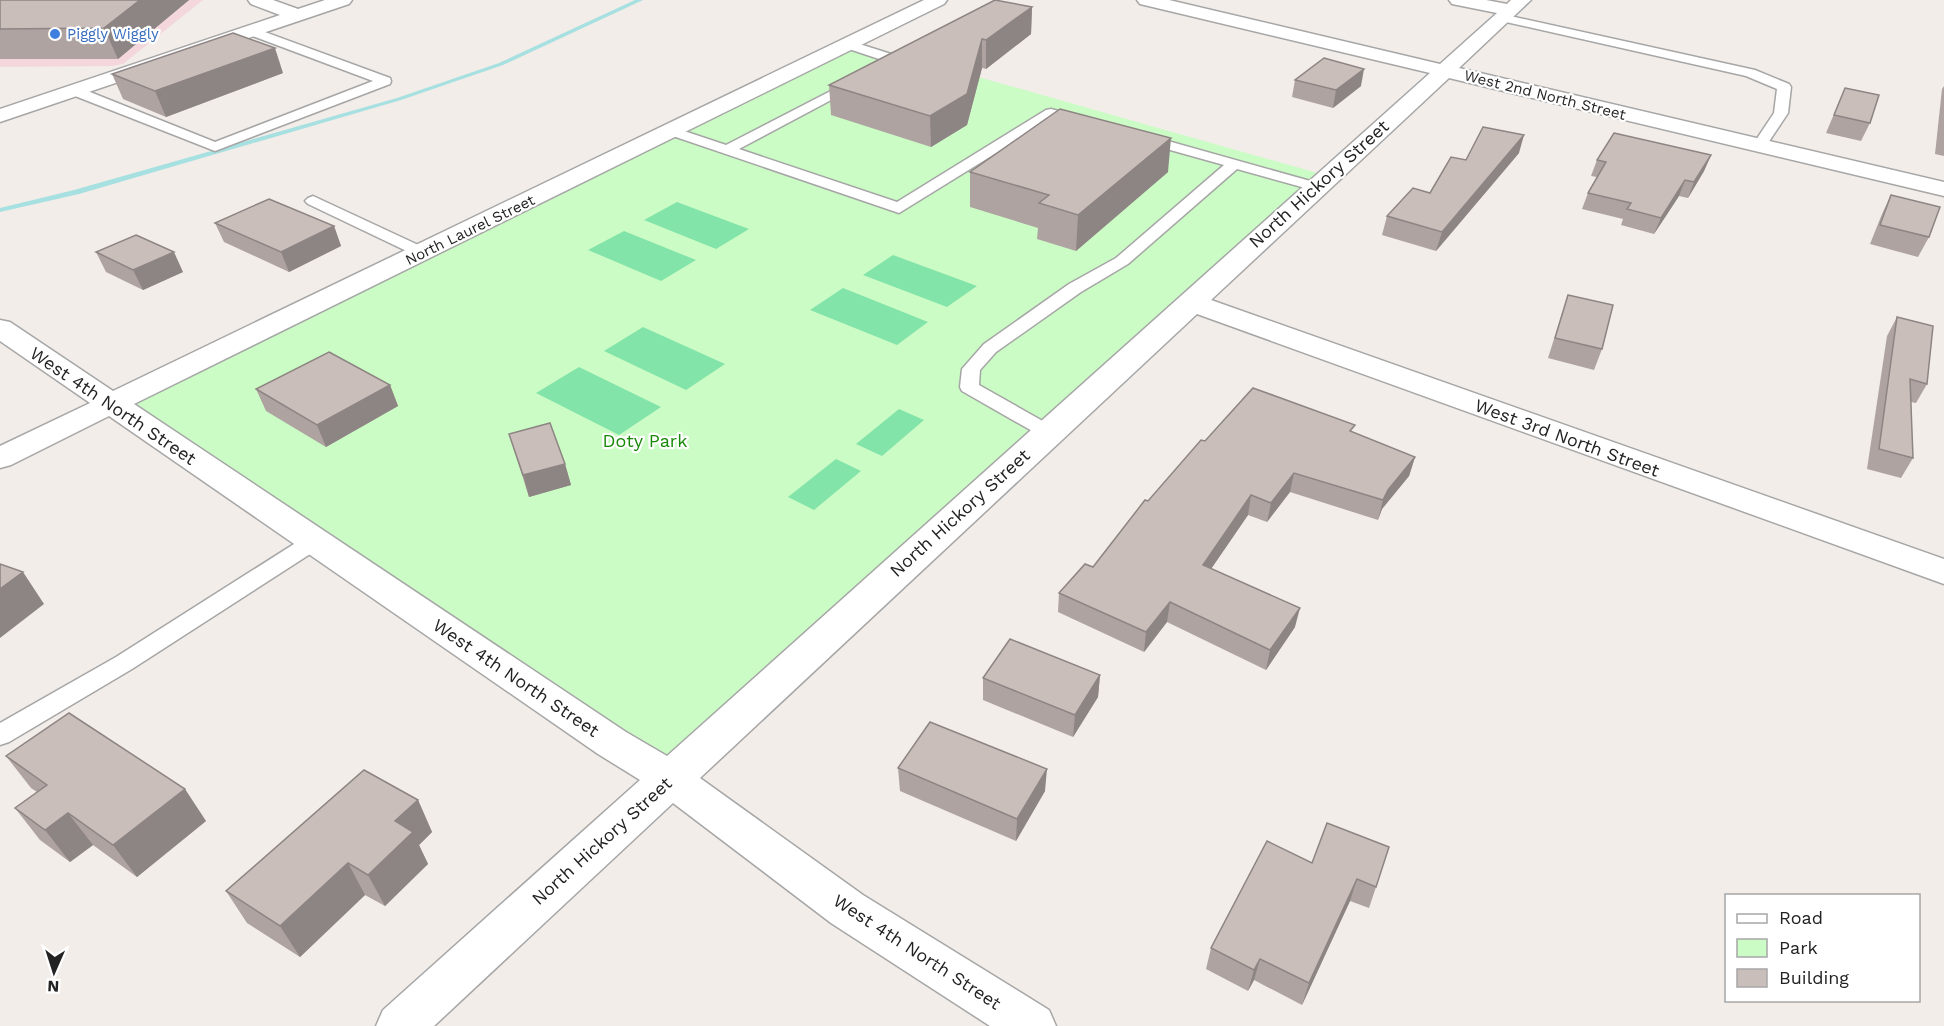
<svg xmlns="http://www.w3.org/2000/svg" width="1944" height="1026" viewBox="0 0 1944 1026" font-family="'Work Sans',sans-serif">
<rect width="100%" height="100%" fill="#f2ede8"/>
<polygon fill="#f3d7dc" points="0,0 203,0 123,64 112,66 0,67"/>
<polygon fill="#ccfcc5" points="855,42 1328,176 670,778 110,405"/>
<g fill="#83e4aa">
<polygon points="677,202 749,229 716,249 644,220"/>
<polygon points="624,231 696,260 661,281 588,250"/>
<polygon points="893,255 977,286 947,307 863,275"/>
<polygon points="843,288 928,322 897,345 810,310"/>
<polygon points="643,327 725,364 686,390 604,351"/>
<polygon points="579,367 661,407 619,435 536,393"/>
<polygon points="899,409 924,420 882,456 856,444"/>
<polygon points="836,459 861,471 814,510 788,497"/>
</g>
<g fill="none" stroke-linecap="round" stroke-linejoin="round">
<polygon fill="#a7e0e1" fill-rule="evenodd" points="635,0 643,0 503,65 401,100 79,194 0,212 0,208 74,190 397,98 499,63"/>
<g stroke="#a6a6a6" stroke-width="3">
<g id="service">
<polygon points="1501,14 1755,70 1789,84 1791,87 1788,113 1764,149 1754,149 1752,146 1774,113 1777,89 1746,76 1497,20 1495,18"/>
<polygon points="251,27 390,78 391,81 390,84 215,151 70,94 68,91 70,88 80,88 215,142 373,81 247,34 245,31"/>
<polygon points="850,41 891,54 896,62 895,66 739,149 897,202 1046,110 1051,109 1086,118 1088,121 1081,125 1053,118 899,213 667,134 665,131 672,127 726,145 883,64 882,60 846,48 846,42"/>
<polygon points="1143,134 1321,184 1323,187 1316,191 1237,169 1128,264 1081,292 996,352 980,370 979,385 1055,428 1058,432 1055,436 1041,436 962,391 960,387 962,369 984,344 1069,284 1116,258 1224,165 1138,141 1136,138"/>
<polygon points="313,196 429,250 431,253 429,256 417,256 308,204 305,201 308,198"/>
<polygon points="313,535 321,537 324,542 321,547 132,669 9,742 0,745 0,723 116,657 305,537"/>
</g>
</g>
<g stroke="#a6a6a6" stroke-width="3">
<g id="minor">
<polygon points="248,0 273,0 298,9 325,0 352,0 349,4 0,122 0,109 280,15 251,4"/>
<polygon points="924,0 947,0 944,4 134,404 626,732 667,756 1430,73 1140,4 1137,0 1169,0 1440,64 1497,13 1452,4 1449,0 1486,0 1507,4 1511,0 1531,0 1459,68 1944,182 1944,196 1449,78 1211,300 1944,559 1944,584 1197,314 700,778 863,895 1049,1010 1056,1026 990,1026 831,923 673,803 434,1026 376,1026 383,1010 640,780 598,754 109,416 11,465 0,468 0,446 90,403 0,341 0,320 10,322 113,391"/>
</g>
</g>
<use href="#service" fill="#fff" fill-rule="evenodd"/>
<use href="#minor" fill="#fff" fill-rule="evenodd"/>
</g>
<g fill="#aea3a1">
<polygon points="0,0 189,0 118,59 0,59"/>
<polygon points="1032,7 1031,34 986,69 982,68 967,125 931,147 831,115 829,85"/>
<polygon points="283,73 166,117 123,99 112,74"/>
<polygon points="1295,80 1361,86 1333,108 1292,97"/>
<polygon points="1944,86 1944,156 1935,154 1942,89"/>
<polygon points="1845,88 1870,123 1861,141 1826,133"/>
<polygon points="1519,153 1436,251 1382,235 1387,216 1430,193 1466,160"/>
<polygon points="1711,155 1704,171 1688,198 1679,196 1654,234 1621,225 1623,219 1582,209 1588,193 1597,177 1591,176 1597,160"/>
<polygon points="970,172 1168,172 1076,251 1037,239 1038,228 970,207"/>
<polygon points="1891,195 1929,237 1918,257 1870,244 1882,214"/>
<polygon points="215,223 334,226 341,246 289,272 224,242"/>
<polygon points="96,252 183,272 143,290 106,272"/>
<polygon points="1568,295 1602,349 1594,370 1548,358"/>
<polygon points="1897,317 1927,384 1916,403 1911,402 1913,458 1901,478 1867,469 1887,336"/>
<polygon points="390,385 398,406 326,447 266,411 256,389"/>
<polygon points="1353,432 1415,457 1409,476 1382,509 1378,520 1290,492 1267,522 1248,515 1211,569 1295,627 1266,670 1167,622 1144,652 1058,612 1059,593 1093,567 1148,501"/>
<polygon points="509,434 565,464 571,485 529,497"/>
<polygon points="1100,675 1098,697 1073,737 983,700 983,678"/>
<polygon points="6,756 206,821 137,877 93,845 70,862 40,840 15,808 37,792 31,788"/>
<polygon points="898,768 1045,791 1016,841 900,791"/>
<polygon points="418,800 432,832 419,845 428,864 385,906 365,895 300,957 247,923 226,891"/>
<polygon points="1327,823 1376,887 1369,908 1350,901 1302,1005 1254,980 1248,991 1206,969 1211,948 1312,863"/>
</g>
<g fill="#8d8583">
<polygon points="140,0 189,0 118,59 104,28"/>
<polygon points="1032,7 1031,34 986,69 986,40"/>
<polygon points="982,39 982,68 967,125 931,147 930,116"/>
<polygon points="275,48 283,73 166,117 155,91"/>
<polygon points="1364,69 1361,86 1333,108 1336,90"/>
<polygon points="1524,135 1519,153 1436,251 1442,232"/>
<polygon points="1171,138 1168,172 1076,251 1078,215"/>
<polygon points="1711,155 1704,171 1688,198 1694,182"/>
<polygon points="1685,180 1679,196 1654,234 1661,218"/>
<polygon points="334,226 341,246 289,272 281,252"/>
<polygon points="174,252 183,272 143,290 133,270"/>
<polygon points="390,385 398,406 326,447 317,425"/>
<polygon points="1415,457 1409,476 1382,509 1378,520 1383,500 1388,490"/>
<polygon points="565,464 571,485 529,497 523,475"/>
<polygon points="1294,473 1290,492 1267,522 1271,503"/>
<polygon points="1251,495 1248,515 1200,585 1203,565"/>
<polygon points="23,572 44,604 0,638 0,589"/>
<polygon points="1170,602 1167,622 1144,652 1146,632"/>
<polygon points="1300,608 1295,627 1266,670 1270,650"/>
<polygon points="1100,675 1098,697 1073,737 1075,715"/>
<polygon points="1047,769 1045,791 1016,841 1017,819"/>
<polygon points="185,789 206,821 137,877 113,845"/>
<polygon points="418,800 432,832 419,845 428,864 385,906 368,875 395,821"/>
<polygon points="68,813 93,845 70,862 45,830"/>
<polygon points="348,863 365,895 300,957 280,926"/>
<polygon points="1357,879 1350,901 1302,1005 1309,983"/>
<polygon points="1260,959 1254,980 1248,991 1254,970"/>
</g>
<g fill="#cabebb" stroke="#8d8583" stroke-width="1.5">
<polygon points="0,0 140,0 104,28 0,29"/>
<polygon points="995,0 1032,7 986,40 982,39 967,94 930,116 829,85"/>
<polygon points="233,33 275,48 155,91 112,74"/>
<polygon points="1324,58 1364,69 1336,90 1295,80"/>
<polygon points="1845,88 1879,95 1870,123 1834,115"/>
<polygon points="1060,109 1171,138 1078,215 1039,203 1049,195 970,172"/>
<polygon points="1483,127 1524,135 1442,232 1387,216 1413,188 1430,193 1451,157 1466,160"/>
<polygon points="1614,133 1711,155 1694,182 1685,180 1661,218 1627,209 1631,203 1588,193 1606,162 1597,160"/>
<polygon points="1891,195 1940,207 1929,237 1880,225"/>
<polygon points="269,199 334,226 281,252 215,223"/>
<polygon points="136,235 174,252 133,270 96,252"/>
<polygon points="1568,295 1613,305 1602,349 1555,338"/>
<polygon points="1897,317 1933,326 1927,384 1910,379 1913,458 1879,449"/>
<polygon points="329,352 390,385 317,425 256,389"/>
<polygon points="1253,388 1355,425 1350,431 1415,457 1388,490 1383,500 1294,473 1271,503 1251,495 1203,565 1300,608 1270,650 1170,602 1146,632 1059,593 1085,564 1093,567 1145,500 1148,501 1201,440 1205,441"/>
<polygon points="550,423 565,464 523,475 509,434"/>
<polygon points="0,564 23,572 0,589"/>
<polygon points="1010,639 1100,675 1075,715 983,678"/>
<polygon points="69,713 185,789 113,845 68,813 45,830 15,808 47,785 6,756"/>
<polygon points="930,722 1047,769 1017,819 898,768"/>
<polygon points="364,770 418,800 395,821 413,832 368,875 348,863 280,926 226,891"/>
<polygon points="1327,823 1389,847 1376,887 1357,879 1309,983 1260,959 1254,970 1211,948 1267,841 1312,863"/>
</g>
<circle fill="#3f7fe0" stroke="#fff" stroke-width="2" cx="55" cy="34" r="6"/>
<g text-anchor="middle" stroke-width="4.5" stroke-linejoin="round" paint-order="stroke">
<g font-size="15" fill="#366cbe" stroke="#fff" text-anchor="start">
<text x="67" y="39">Piggly Wiggly</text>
</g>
<g font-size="15" fill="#222" stroke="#fff">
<text transform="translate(1545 95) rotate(14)" y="5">West 2nd North Street</text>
<text transform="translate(470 230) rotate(-26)" y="5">North Laurel Street</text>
</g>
<g font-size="18" fill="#222" stroke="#fff">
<text transform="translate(1319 184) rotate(-42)" y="6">North Hickory Street</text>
<text transform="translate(113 406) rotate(34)" y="6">West 4th North Street</text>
<text transform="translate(1567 438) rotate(20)" y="6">West 3rd North Street</text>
<text transform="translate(960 513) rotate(-42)" y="6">North Hickory Street</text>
<text transform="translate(516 678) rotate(34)" y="6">West 4th North Street</text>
<text transform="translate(602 841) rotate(-42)" y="6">North Hickory Street</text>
<text transform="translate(917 952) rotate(33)" y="6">West 4th North Street</text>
</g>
<g font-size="18" fill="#168906" stroke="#fff">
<text x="645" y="447">Doty Park</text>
</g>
</g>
<rect x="1725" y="894" width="195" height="108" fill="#ffffff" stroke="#a7a7a7" stroke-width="1.5"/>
<rect x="1737" y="914" width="30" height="9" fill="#ffffff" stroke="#a7a7a7" stroke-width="1.5"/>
<text x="1779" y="924" font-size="18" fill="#222222">Road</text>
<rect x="1737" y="939" width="30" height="18" fill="#ccfcc5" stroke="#a7a7a7" stroke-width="1.5"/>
<text x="1779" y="954" font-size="18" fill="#222222">Park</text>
<rect x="1737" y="969" width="30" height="18" fill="#cabebb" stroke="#a7a7a7" stroke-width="1.5"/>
<text x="1779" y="984" font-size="18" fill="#222222">Building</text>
<g transform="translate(54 972) rotate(183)" stroke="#ffffff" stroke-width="4.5" paint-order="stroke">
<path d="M0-4.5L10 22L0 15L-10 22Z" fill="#222222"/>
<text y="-9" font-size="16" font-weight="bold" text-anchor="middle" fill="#222222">N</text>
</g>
</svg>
